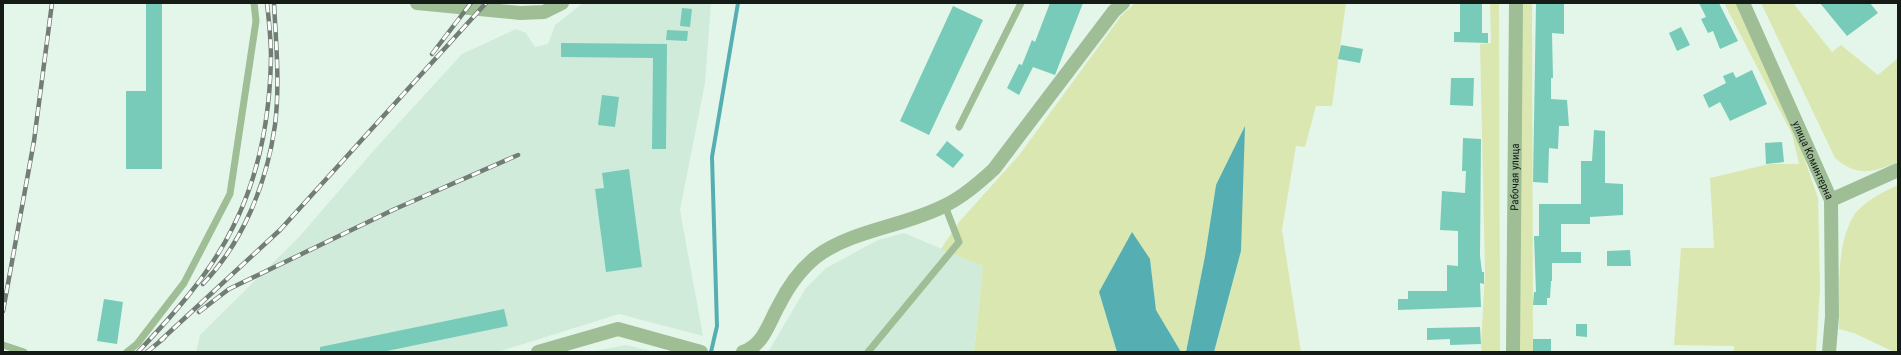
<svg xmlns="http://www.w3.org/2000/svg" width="1901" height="355" viewBox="0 0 1901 355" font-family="'Roboto Condensed',sans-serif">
<rect width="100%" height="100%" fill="#e4f6ea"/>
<g fill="#d1ebdb">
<polygon points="583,3 711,3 705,83 680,210 703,336 619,314 498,352 196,352 200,335 299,237 375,149 462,54 516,29 526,33 535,47 548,44 555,25"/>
<polygon points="904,233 983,266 974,352 768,352 806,288 826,268 878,240"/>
<polygon points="626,345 655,352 589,352"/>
</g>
<g fill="#dbe7b1">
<polygon points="1135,3 1346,3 1332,106 1316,106 1305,147 1296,146 1282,230 1301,352 1214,352 1241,251 1216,185 1205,256 1186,352 1181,352 1156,310 1150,259 1099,292 1117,352 974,352 983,266 941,249 959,222 1020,154 1121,16"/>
<polygon points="1490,3 1499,3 1500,352 1482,352 1481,347 1485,271 1480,44 1491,43"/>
<polygon points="1521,3 1532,3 1533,352 1520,352"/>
<polygon points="1724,3 1737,3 1800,146 1818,198 1820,288 1816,352 1734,352 1734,346 1674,345 1681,248 1714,248 1710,178 1769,164 1799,164 1792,134"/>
<path d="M1761 3H1793L1832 52 1841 45 1878 75 1898 58V162C1873 172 1858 178 1835 158Z"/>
<path d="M1898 185V352H1894L1854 333 1839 329C1840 294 1835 248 1853 217 1862 202 1883 192 1898 185Z"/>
</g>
<g fill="#55afb2">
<polygon points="1245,126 1241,251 1214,352 1186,352 1205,256 1216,185"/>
<polygon points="1132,232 1150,259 1156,310 1181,352 1117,352 1099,292"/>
</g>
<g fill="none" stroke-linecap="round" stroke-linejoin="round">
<polyline stroke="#55afb2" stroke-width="4" points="711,352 717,326 712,157 738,3"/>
</g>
<g fill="#77cbb8">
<polygon points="146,3 162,3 162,169 126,169 126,91 146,91"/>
<polygon points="1050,3 1083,3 1055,75 1033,67 1019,95 1007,88 1019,64 1022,65 1032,40 1035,42"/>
<polygon points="1460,3 1482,3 1482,33 1488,33 1488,43 1454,42 1454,32 1460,32"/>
<polygon points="1536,3 1564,3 1564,34 1552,33 1553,78 1551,78 1551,99 1567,100 1569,126 1559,126 1558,149 1549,148 1548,183 1533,182"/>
<polygon points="1699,3 1719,3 1738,41 1720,49 1713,31 1708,33 1701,19 1706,17"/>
<polygon points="1820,3 1870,3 1878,13 1847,36"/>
<polygon points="953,6 983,20 929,135 900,121"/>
<polygon points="682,8 692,9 690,27 680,26"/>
<polygon points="1681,27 1690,45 1677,51 1669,33"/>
<polygon points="667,30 688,31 687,41 666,40"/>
<polygon points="561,43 667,44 666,149 652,149 653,58 561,57"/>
<polygon points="1341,45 1363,49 1360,63 1338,59"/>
<polygon points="1752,70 1767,104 1730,121 1720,102 1709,108 1703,95 1726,83 1723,76 1733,72 1736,78"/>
<polygon points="1451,78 1474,78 1473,106 1450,105"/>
<polygon points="602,95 619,97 615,127 598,125"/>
<polygon points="1594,130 1605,131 1605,183 1623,184 1623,215 1590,217 1590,224 1561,224 1561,252 1581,252 1581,263 1552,263 1552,281 1551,281 1550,298 1547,298 1547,305 1533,305 1534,292 1536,292 1534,236 1539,236 1539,204 1581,204 1581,161 1592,161"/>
<polygon points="1463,138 1481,139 1480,256 1482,272 1484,272 1484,284 1480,283 1481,307 1398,310 1398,299 1408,299 1408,291 1447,291 1447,265 1458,266 1458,231 1440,230 1442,191 1465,193 1466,171 1462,171"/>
<polygon points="947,141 964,155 953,168 936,155"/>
<polygon points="1782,142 1784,162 1766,164 1765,143"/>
<polygon points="629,169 642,267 606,272 595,189 604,188 602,173"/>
<polygon points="1630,250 1631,266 1607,266 1607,251"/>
<polygon points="104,299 123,302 117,344 97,341"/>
<polygon points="504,309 508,326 382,352 320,352 320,347"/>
<polygon points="1576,324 1587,324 1587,337 1576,336"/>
<polygon points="1480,327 1481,344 1450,345 1450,339 1427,340 1427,328"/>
<rect x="1533" y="339" width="18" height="13"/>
</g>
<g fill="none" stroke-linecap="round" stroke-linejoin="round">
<g stroke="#9fbe96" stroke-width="7">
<polyline points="959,127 1021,3"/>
<polyline points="3,345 24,352"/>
<polyline points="127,352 137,344 184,283 230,194 256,21 254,3"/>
<polyline points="868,352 959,242 945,206"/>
</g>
<g stroke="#9fbe96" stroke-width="14">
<polyline points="417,3 520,13 544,12 562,3"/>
<path id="s1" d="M1743 3 1831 200 1832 316 1829 352"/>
<polyline points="1831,200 1898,170"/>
<polyline points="538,352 618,329 701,352"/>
<path d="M743 352C764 345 769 322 779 305 788 287 801 269 816 257 851 230 907 226 946 205 964 196 979 183 994 169L1114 11 1123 3"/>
<path id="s2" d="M1513 352 1516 3"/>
</g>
<g stroke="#717d75" stroke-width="4.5">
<g id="rail">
<polyline points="432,54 471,3"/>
<path d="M203 284C243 242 267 183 275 125 280 85 276 43 274 3"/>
<polyline points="3,311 34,141 52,3"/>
<polyline points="199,312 229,289 395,209 518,155"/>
<polyline points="160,341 280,230 486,3"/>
<path d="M138 352C173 315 210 274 233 227 259 176 270 115 271 57 271 39 269 21 267 3"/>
<polyline points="147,352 164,338"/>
</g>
</g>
<use href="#rail" stroke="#fff" stroke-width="3" stroke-dasharray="9" stroke-linecap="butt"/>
</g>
<g text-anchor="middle" stroke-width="3" stroke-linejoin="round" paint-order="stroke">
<g font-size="11" fill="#151b17" stroke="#fff">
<text dy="4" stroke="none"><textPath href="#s1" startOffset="172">улица Коминтерна</textPath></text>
<text dy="4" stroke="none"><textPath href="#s2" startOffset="175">Рабочая улица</textPath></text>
</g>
</g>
<rect width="1901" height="355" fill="none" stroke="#151b17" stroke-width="8"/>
</svg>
